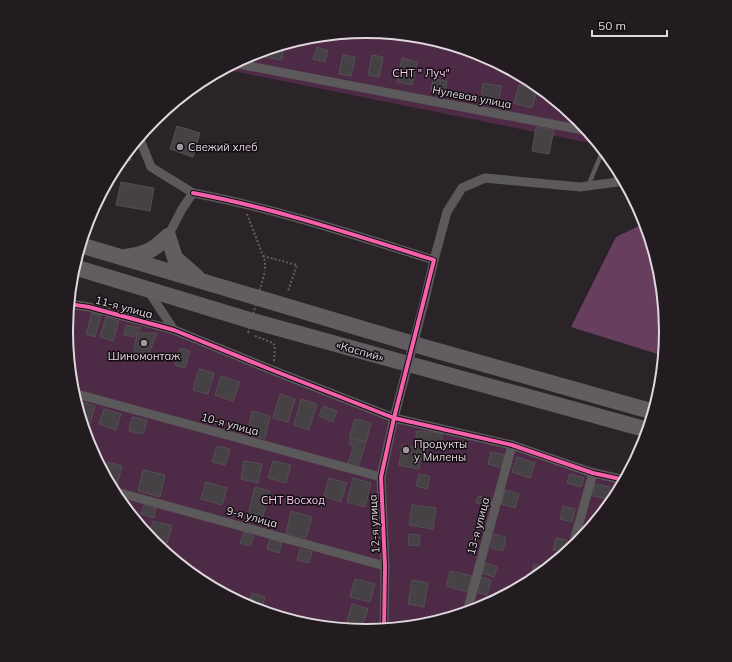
<svg xmlns="http://www.w3.org/2000/svg" width="732" height="662" viewBox="0 0 732 662" font-family="Mulish,sans-serif">
<rect width="100%" height="100%" fill="#2a2429"/>
<g fill="#4d2b46">
<polygon points="366,31 425,37 481,54 533,82 578,119 600,145 223,69 251,54 308,37"/>
<polygon points="69,300 87,303 177,326 381,412 627,476 615,498 578,543 532,581 481,608 424,625 366,631 307,625 251,608 199,580 154,543 116,497 89,446 72,389 66,331"/>
</g>
<polygon fill="#683e5f" points="645,223 660,273 666,331 664,356 571,327 616,237"/>
<g fill="#464145" stroke="#544f53">
<polygon points="284,44 282,60 264,57 265,50"/>
<polygon points="317,47 328,51 325,62 313,59"/>
<polygon points="343,55 355,57 351,76 339,74"/>
<polygon points="372,55 383,57 379,77 368,75"/>
<polygon points="402,58 417,62 412,85 397,82"/>
<polygon points="433,79 447,81 445,94 431,91"/>
<polygon points="483,83 501,86 499,99 481,97"/>
<polygon points="519,85 537,90 532,108 514,103"/>
<polygon points="565,108 575,117 563,114"/>
<polygon points="177,126 200,133 193,157 170,149"/>
<polygon points="536,127 554,130 549,154 532,151"/>
<polygon points="129,149 131,160 118,163"/>
<polygon points="121,182 154,188 150,211 116,205"/>
<polygon points="68,313 70,314 67,328 66,328"/>
<polygon points="92,313 101,315 95,337 86,334"/>
<polygon points="106,317 119,321 113,341 100,337"/>
<polygon points="126,325 141,328 134,337 124,335"/>
<polygon points="137,333 157,333 147,358 134,352"/>
<polygon points="180,348 190,351 185,368 175,365"/>
<polygon points="199,369 214,373 208,394 193,390"/>
<polygon points="221,376 240,382 233,401 215,395"/>
<polygon points="280,394 295,399 288,422 273,418"/>
<polygon points="301,399 317,404 309,430 294,425"/>
<polygon points="78,401 95,406 90,424 81,421 77,406"/>
<polygon points="323,406 337,411 333,422 319,416"/>
<polygon points="104,409 121,414 116,430 99,424"/>
<polygon points="252,411 270,416 265,439 247,434"/>
<polygon points="132,417 147,420 143,434 129,431"/>
<polygon points="355,419 371,423 366,442 349,438"/>
<polygon points="416,431 442,433 442,442 416,441"/>
<polygon points="351,438 366,442 358,468 347,465 354,446 349,444"/>
<polygon points="402,445 422,449 419,469 399,465"/>
<polygon points="217,446 230,449 225,465 212,462"/>
<polygon points="491,452 505,455 502,468 488,464"/>
<polygon points="95,456 102,458 100,466"/>
<polygon points="517,457 535,463 530,478 512,472"/>
<polygon points="244,461 262,464 258,483 241,479"/>
<polygon points="273,461 291,465 286,483 268,478"/>
<polygon points="108,462 122,466 117,485 109,483 104,474"/>
<polygon points="143,470 165,475 160,497 138,491"/>
<polygon points="419,474 430,476 427,489 416,486"/>
<polygon points="570,474 584,478 581,487 567,483"/>
<polygon points="329,478 347,483 341,502 324,496"/>
<polygon points="353,478 371,483 365,507 347,502"/>
<polygon points="206,482 227,488 222,505 201,499"/>
<polygon points="595,484 610,487 608,499 593,496"/>
<polygon points="255,487 270,491 261,523 247,519"/>
<polygon points="505,490 519,494 515,508 501,504"/>
<polygon points="478,496 492,499 491,506 476,503"/>
<polygon points="144,505 156,508 154,518 141,514"/>
<polygon points="412,505 436,508 433,529 409,525"/>
<polygon points="563,506 575,509 572,522 560,519"/>
<polygon points="291,511 312,517 306,538 286,533"/>
<polygon points="153,521 172,526 167,543 149,537"/>
<polygon points="244,532 254,536 250,546 240,543"/>
<polygon points="409,534 420,535 419,546 408,545"/>
<polygon points="494,534 506,537 503,551 491,548"/>
<polygon points="556,538 567,540 564,552 553,550"/>
<polygon points="270,539 282,543 279,553 267,549"/>
<polygon points="300,549 312,552 309,563 297,560"/>
<polygon points="486,563 497,567 494,577 482,573"/>
<polygon points="534,564 548,568 532,581 530,580"/>
<polygon points="450,571 472,576 467,592 446,586"/>
<polygon points="481,577 491,580 487,595 476,592"/>
<polygon points="355,579 375,584 370,602 350,597"/>
<polygon points="412,580 428,583 424,607 408,604"/>
<polygon points="252,593 265,597 261,611 248,606"/>
<polygon points="352,604 368,609 362,627 347,622"/>
<polygon points="436,614 451,617 434,622"/>
</g>
<g fill="none" stroke-linecap="round" stroke-linejoin="round">
<g stroke="#605d5f" stroke-width="2" stroke-dasharray="2 2" stroke-linecap="butt">
<polyline points="247,214 265,261 265,271"/>
<polyline points="263,256 297,265 288,291"/>
<polyline points="255,336 273,343 275,346 274,361"/>
</g>
<polyline stroke="#5c595b" stroke-width="4.5" points="588,186 603,150"/>
<g stroke="#5c595b" stroke-width="9">
<polyline points="233,63 588,131"/>
<polyline points="139,137 151,167 193,193 182,209 168,236"/>
<path d="M193 193C274 208 354 235 434 260L425 299"/>
<polyline points="434,260 447,212 462,188 485,178 580,187 625,181"/>
<polyline points="147,289 174,330"/>
<polyline points="69,304 89,307 174,330 272,370 394,418 512,445 593,473 625,480"/>
<polyline points="73,393 381,477"/>
<polyline points="113,491 385,566"/>
<polyline points="572,548 593,473"/>
<polyline points="467,612 512,445"/>
<polyline points="384,629 385,566 381,477 394,418"/>
</g>
<g stroke="#625d61" stroke-width="16">
<polyline points="80,245 427,348 654,412"/>
<path d="M125 257C145 254 153 251 168 236L175 258 197 277"/>
<polyline points="74,267 249,320 648,430"/>
</g>
<polyline stroke="#605d5f" stroke-width="2" stroke-dasharray="2 2" stroke-linecap="butt" points="248,333 265,271"/>
<polyline stroke="#5c595b" stroke-width="9" points="394,418 425,299"/>
<g stroke="#120c11" stroke-width="6">
<g id="cycleway">
<path d="M193 193C274 208 354 235 434 260L394 418 381 477 385 566 384 629"/>
<polyline points="69,304 89,307 174,330 272,370 394,418 512,445 593,473 625,480"/>
</g>
</g>
<use href="#cycleway" stroke="#f560ab" stroke-width="4"/>
</g>
<g fill="#a0989e" stroke="#120c11" stroke-width="1.5">
<circle cx="180" cy="147" r="4"/>
<circle cx="144" cy="343" r="4"/>
<circle cx="406" cy="450" r="4"/>
</g>
<g text-anchor="middle" stroke-width="3" stroke-linejoin="round" paint-order="stroke">
<g font-size="11" fill="#facbef" stroke="#120c11">
<text x="421" y="77">СНТ " Луч"</text>
<text x="293" y="504">СНТ Восход</text>
</g>
<g font-size="11" fill="#e0d7dd" stroke="#120c11">
<text transform="translate(472 97) rotate(11)" y="4">Нулевая улица</text>
<text transform="translate(124 307) rotate(15)" y="4">11-я улица</text>
<text transform="translate(360 351) rotate(16)" y="4">«Каспий»</text>
<text transform="translate(230 424) rotate(15)" y="4">10-я улица</text>
<text transform="translate(252 517) rotate(15)" y="4">9-я улица</text>
<text transform="translate(374 524) rotate(-93)" y="4">12-я улица</text>
<text transform="translate(478 526) rotate(-75)" y="4">13-я улица</text>
</g>
<g font-size="11" fill="#e0d7dd" stroke="#120c11" text-anchor="start">
<text x="188" y="151">Свежий хлеб</text>
<text x="144" y="360" text-anchor="middle">Шиномонтаж</text>
<text x="414" y="448">Продукты<tspan x="414" dy="13">у Милены</tspan></text>
</g>
</g>
<path d="M0 0H732V662H0ZM73 331a293 293 0 1 1 586 0a293 293 0 1 1-586 0Z" fill="#221c21" fill-rule="evenodd"/>
<path fill="none" stroke="#e0d7dd" stroke-width="2" d="M73 331a293 293 0 1 1 586 0a293 293 0 1 1-586 0Z"/>
<path d="M592 30v6h75v-6" fill="none" stroke="#e0d7dd" stroke-width="2"/>
<text x="598" y="30" font-size="12" fill="#e0d7dd" stroke="#120c11" stroke-width="3" paint-order="stroke">50 m</text>
</svg>
